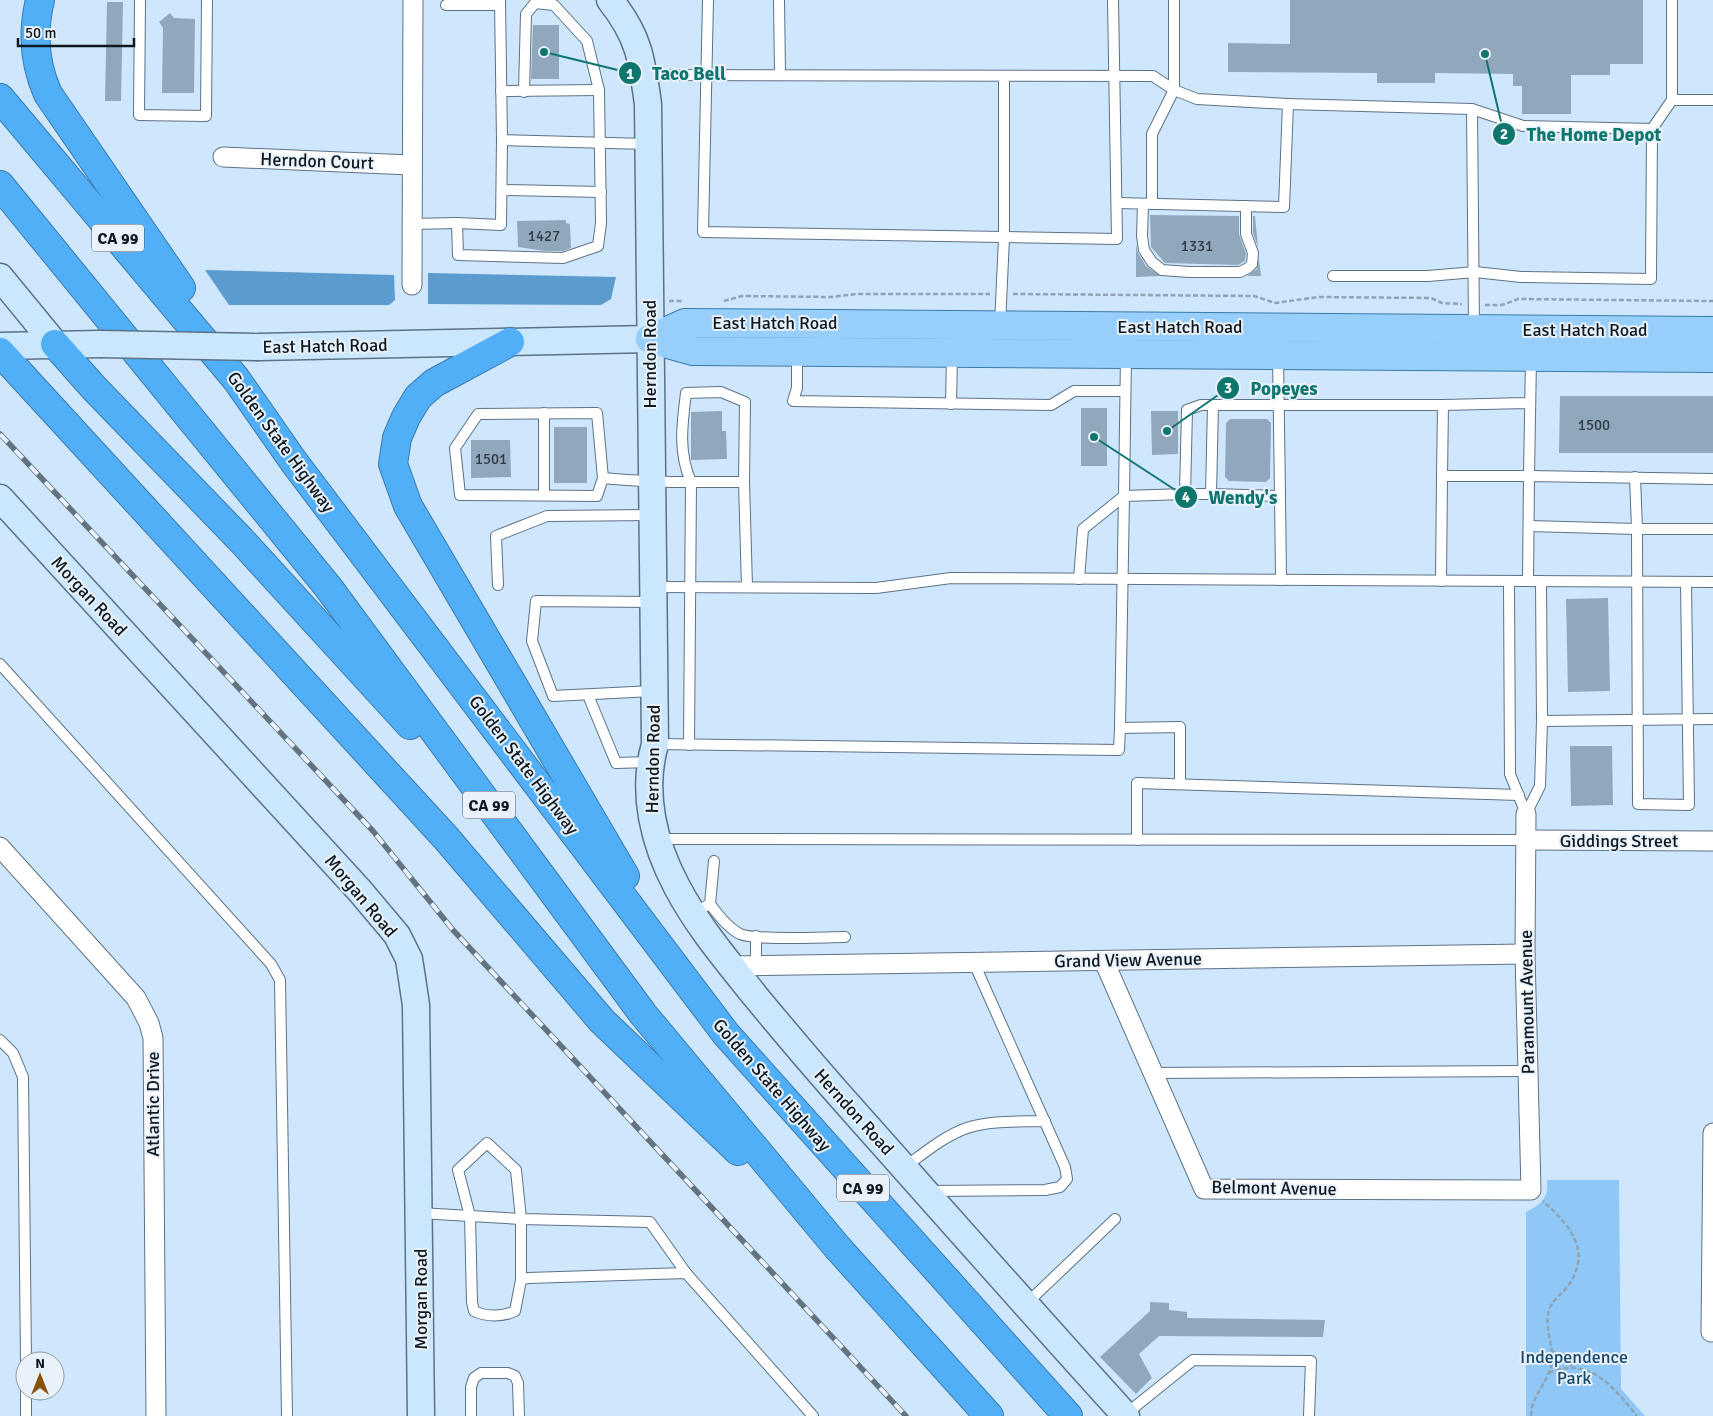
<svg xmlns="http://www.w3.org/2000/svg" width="1713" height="1416" viewBox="0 0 1713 1416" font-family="Signika,sans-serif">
<rect width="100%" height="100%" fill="#cfe7fc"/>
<path fill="#8fc8f7" d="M1547 1180H1619L1621 1389 1645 1416H1526V1212C1541 1204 1549 1198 1547 1180Z"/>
<g fill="#5b9bce">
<polygon points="205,270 394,275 395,300 389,305 229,305"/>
<polygon points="428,273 616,277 611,299 601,305 428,304"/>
</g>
<g fill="#91a8bc">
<polygon points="1290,0 1643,0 1643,64 1610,64 1610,75 1571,75 1571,114 1522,114 1522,86 1513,86 1513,74 1435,73 1435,83 1377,83 1377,73 1228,72 1228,43 1290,44"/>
<polygon points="107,2 123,2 121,101 105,101"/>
<polygon points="170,13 174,18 195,19 194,93 162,93 163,28 159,22"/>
<polygon points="533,25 559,25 559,79 531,79"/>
<polygon points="1150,215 1239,216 1239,234 1246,254 1245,261 1238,265 1165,263 1151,247"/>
<polygon points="1253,216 1255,216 1258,247 1253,233"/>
<polygon points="566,220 566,223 570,224 571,248 563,251 545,251 518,247 517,221"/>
<polygon points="1136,244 1138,253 1146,266 1160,276 1136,277"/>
<polygon points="1259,259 1261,276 1247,276 1257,269"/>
<polygon points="1560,396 1713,396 1713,453 1559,453"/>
<rect x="1081" y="408" width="26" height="58"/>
<polygon points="722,411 722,431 726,431 727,459 691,460 691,412"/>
<polygon points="1151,411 1178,411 1178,454 1152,455"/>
<polygon points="1230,419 1267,419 1271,423 1270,478 1266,482 1229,481 1225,477 1226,423"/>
<rect x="554" y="427" width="33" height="56"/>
<polygon points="471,440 510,440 511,477 471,478"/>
<polygon points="1608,598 1610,691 1568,692 1566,599"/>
<polygon points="1570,746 1612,746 1613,805 1571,806"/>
<polygon points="1150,1302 1169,1303 1169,1310 1187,1312 1187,1318 1325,1320 1323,1337 1159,1336 1139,1354 1152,1378 1136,1394 1100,1357 1150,1311"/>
</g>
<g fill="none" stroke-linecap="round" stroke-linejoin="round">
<g stroke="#5d7285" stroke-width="12">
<g id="lane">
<polyline points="140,0 139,115 206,116 207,0"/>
<polyline points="500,0 502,140 647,144"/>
<polyline points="708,0 703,232 1117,239 1113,0"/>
<polyline points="779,0 780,75"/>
<polyline points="446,5 500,5"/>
<polyline points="646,75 1153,76 1174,90 1197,99 1288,104"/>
<polyline points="501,91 599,90"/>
<polyline points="1672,100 1672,0"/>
<polyline points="1472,109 1474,329"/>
<polyline points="502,140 501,225 457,223 458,255 563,258 598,246 601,223 599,90 587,41 554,5 535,3 526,14 524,92"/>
<polyline points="502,190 601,192"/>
<polyline points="1117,203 1284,207 1288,104 1472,109 1523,126 1652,129"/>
<polyline points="1143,204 1142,236 1144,250 1152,262 1162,270 1189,272 1240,272 1248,268 1252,264 1253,253 1246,234 1246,206"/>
<polyline points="1152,204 1152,134 1174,90 1174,0"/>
<polyline points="412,224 457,223"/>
<polyline points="1333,276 1428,276 1475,272 1521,277 1651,279 1652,129 1672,100 1713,100"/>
<polyline points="1000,325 1004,238 1004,76"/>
<polyline points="797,353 797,388 793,401 1051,405 1074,391 1125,391"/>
<polyline points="1126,355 1124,496 1185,494"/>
<polyline points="1530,403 1443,405 1442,476 1529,476 1531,358"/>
<polyline points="951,404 952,355"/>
<polyline points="1213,405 1211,494 1280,496 1278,355"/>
<path d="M603 478 597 496 460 495 455 448 478 414 597 413 603 478C650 483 697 482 744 482L745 402 721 392 686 393C682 425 678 452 691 482L689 745"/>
<polyline points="744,482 747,587"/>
<polyline points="1211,494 1185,494 1187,410 1201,405 1443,405"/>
<polyline points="544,495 544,413"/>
<polyline points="1280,496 1281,580"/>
<polyline points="1529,526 1637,529 1635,477"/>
<polyline points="1079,579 1083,529 1124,496 1120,728 1180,727 1180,784"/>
<polyline points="1441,581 1442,476"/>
<polyline points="1509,581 1510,774 1526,814"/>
<polyline points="1528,581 1529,476 1713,479"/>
<polyline points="1541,581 1542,721 1713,719"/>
<polyline points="1686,582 1689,805 1638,804 1637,529 1713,529"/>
<polyline points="498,585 496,536 547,516 651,515"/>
<polyline points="654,587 876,588 951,578 1713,582"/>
<polyline points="652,602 536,601 532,641 553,696 653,691"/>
<polyline points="0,664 271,964 280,980 287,1416"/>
<polyline points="588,695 616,763 650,762"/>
<polyline points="656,744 1119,750 1120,728"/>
<polyline points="1526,814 1540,786 1542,721"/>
<polyline points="659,839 1525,840"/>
<polyline points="1137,840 1137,783 1519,795"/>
<path d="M710 904C718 915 728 928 740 934 757 941 824 937 845 937"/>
<polyline points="704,907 710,904 714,861"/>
<polyline points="756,936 756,966"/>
<polyline points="0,1040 13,1053 23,1077 26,1361"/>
<polyline points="1153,1073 1528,1071"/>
<path d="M905 1167C924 1153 944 1136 967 1128 991 1120 1019 1122 1045 1121"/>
<polyline points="930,1191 1045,1190 1060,1187 1067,1179 1065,1167 974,963"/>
<path d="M420 1213 470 1216 472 1302 474 1311C486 1317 503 1317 515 1311L521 1280 528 1278 686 1273 813 1416"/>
<polyline points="521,1280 521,1219 470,1216 458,1170 487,1143 516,1170 521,1219 650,1222 686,1273"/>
<polyline points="1026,1304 1115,1219"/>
<polyline points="26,1391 26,1416"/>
<polyline points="1126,1414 1193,1360 1311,1361 1309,1416"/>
<polyline points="471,1416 471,1387 474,1378 481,1373 508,1373 515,1376 518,1383 519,1416"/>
</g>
</g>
<g stroke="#5d7285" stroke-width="21">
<g id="street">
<polyline points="223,157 411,165"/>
<polyline points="412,285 413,0"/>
<polyline points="1525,840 1713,841"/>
<polyline points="0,847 136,998 149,1023 153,1038 156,1416"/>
<polyline points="1104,961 1204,1189 1531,1190 1525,954 1526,814"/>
<polyline points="731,966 1525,954"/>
<polyline points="1711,1332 1713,1133"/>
</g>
</g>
<g stroke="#5d7285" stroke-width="29">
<g id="secondary">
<path d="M610 0C639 36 642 60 648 104L655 744C641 793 654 844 677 887 698 927 728 962 756 997 789 1037 823 1077 858 1116 947 1216 1036 1317 1126 1416"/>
<polyline points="0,277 55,344"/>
<polyline points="0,346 100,344"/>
<polyline points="259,347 650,339"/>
<polyline points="0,498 360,891 397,935 409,959 416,1005 421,1416"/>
</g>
</g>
<g stroke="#3a7aab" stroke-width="30">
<g id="primary">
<polyline points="650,339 685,323 1713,331"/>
<polyline points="650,339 693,351 1713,358"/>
</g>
</g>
<g stroke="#3a7aab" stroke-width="30">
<g id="highway">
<path d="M40 0C32 33 34 63 48 94L181 288"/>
<polyline points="0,98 236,379 294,462 726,1034 1068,1416"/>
<polyline points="0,185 328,587 643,1014 837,1247 989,1416"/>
<polyline points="510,342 434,383 418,397 406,417 397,438 393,464 408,506 625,876"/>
<polyline points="55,344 94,388 241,540 410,725"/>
<polyline points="0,352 446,838 602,1021 738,1151"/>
</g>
</g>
<g stroke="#90a3b4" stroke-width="2.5" stroke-dasharray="5 2.5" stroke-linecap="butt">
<polyline points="1013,294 1254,296 1275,303 1319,297 1431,298 1442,303 1462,304"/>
<polyline points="669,301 684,301"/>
<polyline points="724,301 742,296 831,297 856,294 990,294"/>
<polyline points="1485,305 1502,305 1518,299 1713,301"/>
<polyline points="1553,1351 1559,1359 1572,1366"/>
<path d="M1549 1373C1590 1355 1614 1388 1637 1416"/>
<path d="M1531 1416C1531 1394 1551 1381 1552 1359 1553 1343 1544 1328 1549 1310 1553 1298 1564 1293 1570 1283 1592 1248 1567 1223 1543 1201"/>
</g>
<use href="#lane" stroke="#fff" stroke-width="10"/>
<use href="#street" stroke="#fff" stroke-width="19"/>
<use href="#secondary" stroke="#cbe7fd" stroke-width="26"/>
<use href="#primary" stroke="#97cffa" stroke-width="28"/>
<use href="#highway" stroke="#51aff7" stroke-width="28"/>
<g stroke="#637380" stroke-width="5.5">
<polyline id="rail" points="0,434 373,831 453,930 906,1416"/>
</g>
<use href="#rail" stroke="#e9f2fb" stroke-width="4" stroke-dasharray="11" stroke-linecap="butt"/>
<g stroke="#5d7285" stroke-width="29" stroke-linecap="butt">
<polyline id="secondary-bridge" points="100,344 259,347"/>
</g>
<use href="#secondary-bridge" stroke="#cbe7fd" stroke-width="26"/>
</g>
<g text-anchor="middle" stroke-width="4" stroke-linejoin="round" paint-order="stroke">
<g font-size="15" fill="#303c46">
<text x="544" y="241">1427</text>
<text x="1197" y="251">1331</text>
<text x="1594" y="430">1500</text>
<text x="491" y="464">1501</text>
</g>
<g fill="#e9f2fb" stroke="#505961" stroke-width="1">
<rect x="92" y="224.5" width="52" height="27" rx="4"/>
<rect x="463" y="791.5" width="52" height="27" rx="4"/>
<rect x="837" y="1174.5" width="52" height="27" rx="4"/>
</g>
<g font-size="16" font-weight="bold" fill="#0f181f">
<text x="118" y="244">CA 99</text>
<text x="489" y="811">CA 99</text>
<text x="863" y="1194">CA 99</text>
</g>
<g font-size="18" fill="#0f181f" stroke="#e9f2fb">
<text transform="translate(317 161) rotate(2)" y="6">Herndon Court</text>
<text x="775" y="329">East Hatch Road</text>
<text x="1180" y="333">East Hatch Road</text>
<text x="1585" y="336">East Hatch Road</text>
<text transform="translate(325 346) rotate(-1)" y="6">East Hatch Road</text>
<text transform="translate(650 354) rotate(-90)" y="6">Herndon Road</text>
<text transform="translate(281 442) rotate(54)" y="6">Golden State Highway</text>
<text transform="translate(89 596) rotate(47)" y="6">Morgan Road</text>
<text transform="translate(653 759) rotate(-89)" y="6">Herndon Road</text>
<text transform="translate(524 765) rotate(53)" y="6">Golden State Highway</text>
<text x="1619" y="847">Giddings Street</text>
<text transform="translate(361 896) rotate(50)" y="6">Morgan Road</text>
<text transform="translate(1128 960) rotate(-1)" y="6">Grand View Avenue</text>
<text transform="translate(1527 1002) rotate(-91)" y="6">Paramount Avenue</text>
<text transform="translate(772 1085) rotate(49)" y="6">Golden State Highway</text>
<text transform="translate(153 1104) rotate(-90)" y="6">Atlantic Drive</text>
<text transform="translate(854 1112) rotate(48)" y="6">Herndon Road</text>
<text transform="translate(1274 1188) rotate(1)" y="6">Belmont Avenue</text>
<text transform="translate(421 1299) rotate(-90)" y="6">Morgan Road</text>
</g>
<g font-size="18" fill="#17476a" stroke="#e9f2fb">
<text x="1574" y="1363">Independence<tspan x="1574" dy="21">Park</tspan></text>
</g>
</g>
<path fill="none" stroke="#0f766e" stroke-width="2" d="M544 52L630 73M1485 54L1504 134M1167 431L1228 388M1094 437L1186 497"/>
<g fill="#0f766e" stroke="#e9f2fb" stroke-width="2">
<circle cx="544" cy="52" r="5"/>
<circle cx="1485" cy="54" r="5"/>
<circle cx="1167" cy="431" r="5"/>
<circle cx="1094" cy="437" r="5"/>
<circle cx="630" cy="73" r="12"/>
<circle cx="1504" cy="134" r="12"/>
<circle cx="1228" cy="388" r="12"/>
<circle cx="1186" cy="497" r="12"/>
</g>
<g font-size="15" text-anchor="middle" font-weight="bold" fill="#fff">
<text x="630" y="79">1</text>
<text x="1504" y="139">2</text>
<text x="1228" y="393">3</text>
<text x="1186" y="502">4</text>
</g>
<g font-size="19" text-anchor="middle" font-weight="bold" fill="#0f766e" stroke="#e9f2fb" stroke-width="4" stroke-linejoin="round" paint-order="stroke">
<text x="689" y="80">Taco Bell</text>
<text x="1594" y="141">The Home Depot</text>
<text x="1284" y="395">Popeyes</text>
<text x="1243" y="504">Wendy's</text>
</g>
<g transform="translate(40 1376)"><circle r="24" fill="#e9f2fb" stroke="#929ba3"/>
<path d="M0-4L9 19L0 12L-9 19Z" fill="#8a5107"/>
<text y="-8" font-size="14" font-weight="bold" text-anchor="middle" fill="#0f181f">N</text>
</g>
<path d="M18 38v8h116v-8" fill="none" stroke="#0f181f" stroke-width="2.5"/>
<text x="25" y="38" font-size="15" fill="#0f181f" stroke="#e9f2fb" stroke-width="4" paint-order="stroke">50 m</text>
</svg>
